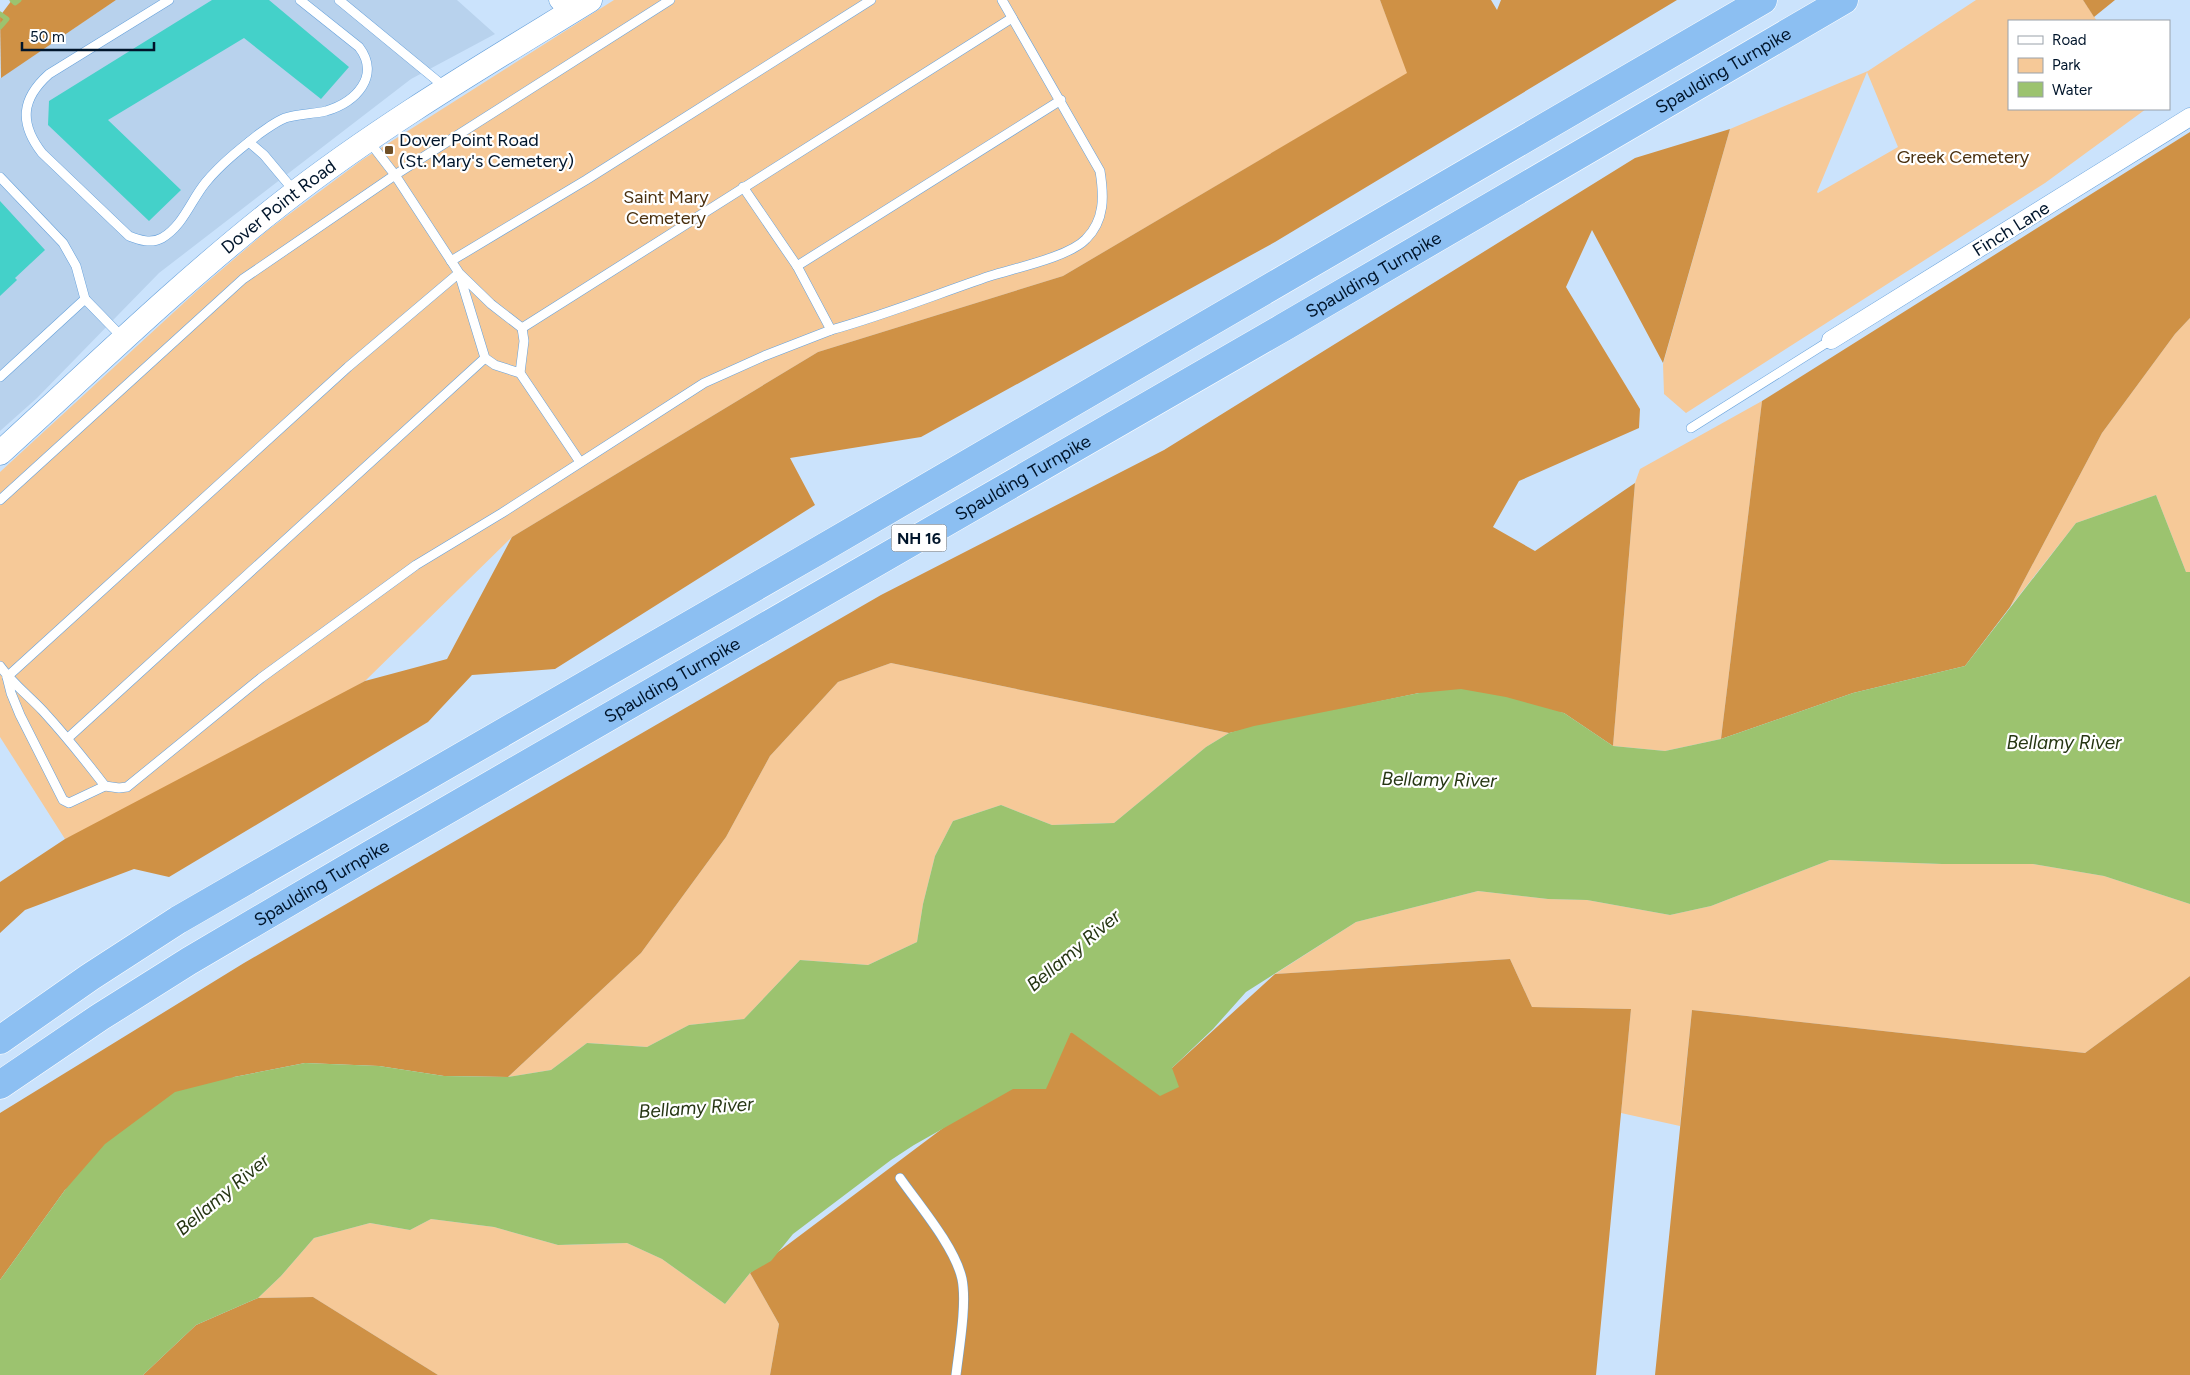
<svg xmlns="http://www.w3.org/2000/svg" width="2190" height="1375" viewBox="0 0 2190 1375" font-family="Figtree,sans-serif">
<rect width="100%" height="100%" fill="#cbe3fc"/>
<polygon fill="#b8d2ed" points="116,0 457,0 495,34 411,79 159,273 37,398 0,431 0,78"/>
<g fill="#f6c998" fill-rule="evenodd">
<polygon points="614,0 1380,0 1408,73 1063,276 818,352 512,537 365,681 188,783 65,839 0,737 0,472 199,289 268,230 362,160"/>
<path d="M1976 0H2083L2097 21H2009V109H2146L2045 183 1686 413 1664 394 1663 364 1730 129 1868 71ZM1867 72 1898 147 1818 193 1817 192Z"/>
<polygon points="2190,318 2190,572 2186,572 2156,495 2076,523 2010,607 2102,433 2175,334"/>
<polygon points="1762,401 1721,739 1665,751 1613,746 1635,483 1640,469"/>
<polygon points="891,663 1229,733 1206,747 1114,823 1052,825 1001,805 953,821 935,856 923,904 917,942 868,965 800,960 744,1019 689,1025 647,1047 587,1043 551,1070 508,1077 641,953 726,837 770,756 838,682"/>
<polygon points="1830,860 1942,864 2033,864 2104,876 2190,904 2190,976 2085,1053 1692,1010 1680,1126 1621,1113 1631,1009 1532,1007 1510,959 1275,974 1356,922 1478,891 1548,899 1587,900 1670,915 1711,906"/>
<polygon points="431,1219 494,1227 558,1245 627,1243 662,1259 725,1304 750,1273 779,1324 770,1375 438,1375 313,1297 258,1298 281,1276 314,1238 370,1223 410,1230"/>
</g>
<g fill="#cf9145">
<polygon points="12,0 116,0 1,78 0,16"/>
<polygon points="1380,0 1491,0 1497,10 1501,0 1677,0 1275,242 921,437 790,458 815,505 555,669 472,675 428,722 169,877 134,869 25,910 0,933 0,882 65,839 365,681 447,659 512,537 818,352 1063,276 1407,73"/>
<polygon points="2083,0 2115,0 2094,17"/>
<polygon points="1730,129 1663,363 1592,230 1566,287 1640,409 1639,428 1519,481 1493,527 1535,551 1635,483 1613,746 1564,713 1419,693 1229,733 891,663 838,682 770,756 726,837 641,953 508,1077 444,1076 379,1066 305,1063 234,1077 65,1190 0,1280 0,1113 244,963 881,595 1164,450 1635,158"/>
<polygon points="2190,132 2190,318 2175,334 2102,433 2010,607 1965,666 1853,693 1721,739 1762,401"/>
<polygon points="1510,959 1532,1007 1631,1009 1596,1375 770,1375 779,1324 750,1273 1071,1032 1172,1068 1275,974"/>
<polygon points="2190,976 2190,1375 1655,1375 1692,1010 2085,1053"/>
<polygon points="313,1297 438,1375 143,1375 196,1325 258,1298"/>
</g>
<polygon fill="#9cc36f" points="2156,495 2186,572 2190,572 2190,904 2104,876 2033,864 1942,864 1830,860 1711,906 1670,915 1587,900 1548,899 1478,891 1356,922 1246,992 1213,1029 1172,1068 1179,1087 1160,1096 1071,1032 1046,1089 1013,1089 914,1145 891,1160 793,1234 771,1261 750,1273 725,1304 662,1259 627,1243 558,1245 494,1227 431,1219 410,1230 370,1223 314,1238 281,1276 258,1298 196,1325 143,1375 0,1375 0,1280 65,1190 105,1144 175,1092 234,1077 305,1063 379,1066 444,1076 508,1077 551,1070 587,1043 647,1047 689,1025 744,1019 800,960 868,965 917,942 923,904 935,856 953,821 1001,805 1052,825 1114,823 1206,747 1229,733 1254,726 1419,693 1461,689 1506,697 1564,713 1613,746 1665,751 1721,739 1853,693 1965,666 2076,523"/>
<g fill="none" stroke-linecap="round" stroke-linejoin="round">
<g stroke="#9cc36f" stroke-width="5">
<polyline points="12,0 15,3 19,0"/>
<polyline points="0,14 7,19 0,27"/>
</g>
</g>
<g fill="#44d1c9">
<polygon points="212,0 269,0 349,67 321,99 244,38 108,120 181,190 149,221 48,125 49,101"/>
<polygon points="0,201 45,250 15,278 17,280 0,296"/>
</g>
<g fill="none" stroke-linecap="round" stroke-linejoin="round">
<g stroke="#65a0db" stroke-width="10">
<g id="service">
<path d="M169 0 49 74C21 99 19 123 42 153L129 236C139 240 151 244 162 238 183 226 191 200 206 182 222 163 240 149 259 134 268 128 275 122 285 118 298 114 313 114 326 111 356 102 381 76 359 47L300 0"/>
<polyline points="339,0 446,88"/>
<polyline points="249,142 264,155 295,192"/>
<polyline points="0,177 63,243 76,266 85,299"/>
<path d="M743 187 797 266 831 330C885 315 937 294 990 276 1015 268 1069 257 1086 239 1105 220 1104 196 1100 171L1002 0"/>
<polyline points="451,261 586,180 871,0"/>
<polyline points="797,266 1061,100"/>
<polyline points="522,328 1012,18"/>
<polyline points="520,373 580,462"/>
<polyline points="0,377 85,299 123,338"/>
<polyline points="1691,428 1831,340"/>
<polyline points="0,500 243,279 395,175 670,0"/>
<path d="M0 666C12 683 29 696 43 711 65 735 85 760 105 786L69 803 63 800 20 715 11 693 7 677"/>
<polyline points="7,677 348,367 459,273 491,304 522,328 524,341 520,373 495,365 485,358 459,273 395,175 368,140"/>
<polyline points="68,738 485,358"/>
<polyline points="105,786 119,788 127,787 261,678 416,565 502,513 704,383 764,356 831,330"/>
<path d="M900 1178C919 1205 955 1247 962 1279 967 1304 959 1349 956 1375"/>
</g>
</g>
<g stroke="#65a0db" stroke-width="19">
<g id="minor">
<polyline points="558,0 569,13"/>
<polyline points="1831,340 2190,117"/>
</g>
</g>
<g stroke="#65a0db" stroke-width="25">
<g id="secondary">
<path id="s1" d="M0 453C93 368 184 279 283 202 380 126 486 64 590 0"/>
</g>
</g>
<g stroke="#fff" stroke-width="29">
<g id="motorway">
<polyline points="0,1040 90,977 178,920 816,552 1763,0"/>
<path id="s2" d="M0 1085 100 1017 189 961 371 854 1284 327 1844 0"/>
</g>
</g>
<use href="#service" stroke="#fff" stroke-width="9"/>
<use href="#minor" stroke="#fff" stroke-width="18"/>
<use href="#secondary" stroke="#fff" stroke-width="24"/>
<use href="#motorway" stroke="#8cbff2" stroke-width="28"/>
</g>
<rect fill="#704f26" stroke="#fff" stroke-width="2" x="384" y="145" width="10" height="10" rx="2.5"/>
<g text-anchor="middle" stroke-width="4.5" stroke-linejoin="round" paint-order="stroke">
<rect fill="#fff" stroke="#4c5b6b" stroke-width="1" x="891.5" y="524.5" width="55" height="27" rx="4"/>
<g font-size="16" font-weight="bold" fill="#00152b">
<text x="919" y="544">NH 16</text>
</g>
<g font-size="18" fill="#00152b" stroke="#fff">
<text dy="6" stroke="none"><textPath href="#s2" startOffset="2000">Spaulding Turnpike</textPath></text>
<text dy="6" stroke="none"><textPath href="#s1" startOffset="372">Dover Point Road</textPath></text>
<text transform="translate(2011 229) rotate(-32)" y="6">Finch Lane</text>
<text dy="6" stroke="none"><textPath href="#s2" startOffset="1595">Spaulding Turnpike</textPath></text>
<text dy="6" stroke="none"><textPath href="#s2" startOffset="1190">Spaulding Turnpike</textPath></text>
<text dy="6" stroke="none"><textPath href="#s2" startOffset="785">Spaulding Turnpike</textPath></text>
<text dy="6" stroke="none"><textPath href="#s2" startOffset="380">Spaulding Turnpike</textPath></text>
</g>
<g font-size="18" fill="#00152b" stroke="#fff" text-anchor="start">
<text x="399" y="146">Dover Point Road<tspan x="399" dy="21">(St. Mary's Cemetery)</tspan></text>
</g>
<g font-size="18" fill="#4a300f" stroke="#fff">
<text x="1963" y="163">Greek Cemetery</text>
<text x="666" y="203">Saint Mary<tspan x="666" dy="21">Cemetery</tspan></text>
</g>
<g font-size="19" font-style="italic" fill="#263613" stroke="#fff">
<text x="2064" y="749">Bellamy River</text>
<text transform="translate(1439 779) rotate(1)" y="7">Bellamy River</text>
<text transform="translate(1073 950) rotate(-40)" y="7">Bellamy River</text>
<text transform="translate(696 1107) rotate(-4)" y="7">Bellamy River</text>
<text transform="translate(222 1194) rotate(-40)" y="7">Bellamy River</text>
</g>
</g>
<rect x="2008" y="20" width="162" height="90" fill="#ffffff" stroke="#99a1aa"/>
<rect x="2018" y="36" width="25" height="8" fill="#ffffff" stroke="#99a1aa"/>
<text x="2052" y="45" font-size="15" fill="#00152b">Road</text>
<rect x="2018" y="58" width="25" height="15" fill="#f6c998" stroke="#99a1aa"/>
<text x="2052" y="70" font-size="15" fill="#00152b">Park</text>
<rect x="2018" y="82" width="25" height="15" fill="#9cc36f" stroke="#99a1aa"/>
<text x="2052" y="95" font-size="15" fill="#00152b">Water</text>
<path d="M22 42v8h132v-8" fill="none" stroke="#00152b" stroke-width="2.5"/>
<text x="30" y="42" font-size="15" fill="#00152b" stroke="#ffffff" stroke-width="4" paint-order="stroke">50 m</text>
</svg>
